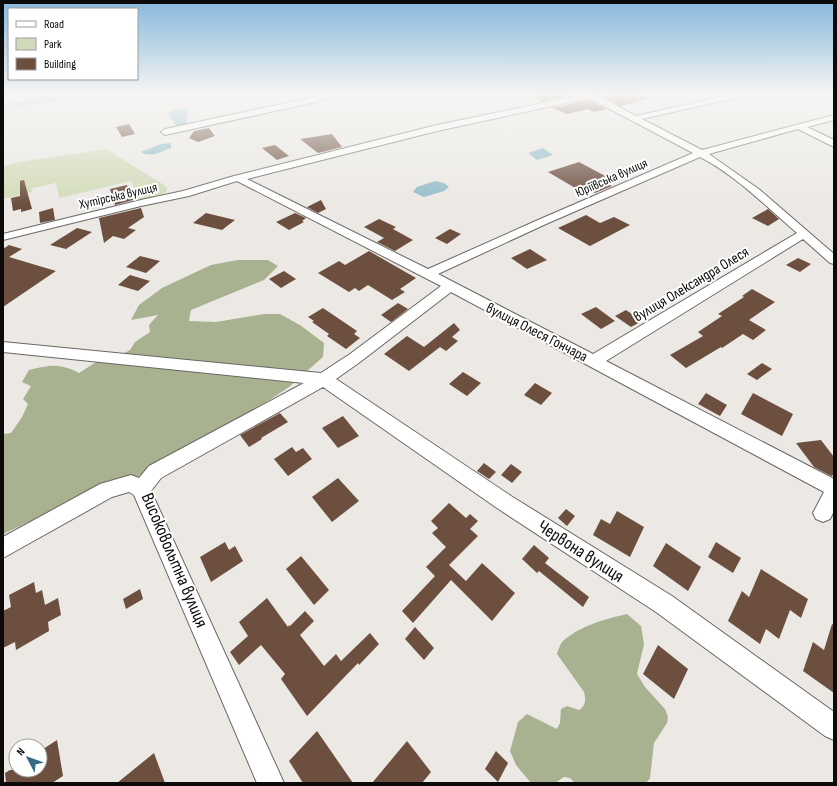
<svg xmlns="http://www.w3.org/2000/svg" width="837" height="786" viewBox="0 0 837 786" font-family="'Sofia Sans Condensed',sans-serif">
<rect width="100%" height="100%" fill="#ece9e5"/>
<path fill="#d2dbb9" d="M106 149 164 185 167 188V191L163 194 140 201 131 181 59 198 56 183 32 188V192L3 199V166C37 157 72 156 106 149Z"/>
<g fill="#a9b290">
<path d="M238 260H268L278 266 264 280 191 310 189 321 216 322 264 314H280L300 325 324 343 323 357 289 387 241 419 126 483 108 485 3 534V434L11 433 22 417 28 404 23 399 31 386 22 382 29 370C51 365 59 363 79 373L107 355H121L130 350 135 342 150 332 149 325 158 315 131 320 139 305 162 288 211 265Z"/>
<path d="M627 614 641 626 644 644 637 674 645 687 665 709 668 717 667 723 654 743 650 778 646 783H575L570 778 564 777 555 783H531L516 765 510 751 518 722 527 714 557 729 560 723 561 709 567 706 579 710C586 705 586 700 584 692L557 654C558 650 560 645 562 642 579 626 605 619 627 614Z"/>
</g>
<g fill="#93bdc9">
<polygon points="47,95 56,95 57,101 21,106 17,105 25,103 26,99"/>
<polygon points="181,109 187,109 187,124 176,126 168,113 173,110"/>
<path d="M171 143V148C160 152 151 158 141 152L161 144Z"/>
<polygon points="543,148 553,155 537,160 528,153"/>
<polygon points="435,181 444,183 449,187 444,191 424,197 413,192 417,187"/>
</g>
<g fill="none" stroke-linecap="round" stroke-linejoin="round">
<polyline stroke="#93bdc9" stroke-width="2" points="3,105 30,102"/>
</g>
<g fill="#6d4f3f">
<polygon points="530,95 573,95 542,102"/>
<polygon points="600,95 647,95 647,99 620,106"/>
<polygon points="589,100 607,109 594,112 588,109 567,114 552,108"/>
<polygon points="129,124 135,134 122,137 116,127"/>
<polygon points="209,128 215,136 198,142 189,138 194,131"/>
<polygon points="332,134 342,147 318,153 300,139"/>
<polygon points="275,145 289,156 277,160 262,148"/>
<polygon points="579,162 609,178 602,181 612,186 595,193 584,187 577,189 548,172"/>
<polygon points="24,180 32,209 21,212 21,209 13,211 11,198 20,196 20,181"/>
<polygon points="127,185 133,200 115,205 110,189"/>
<polygon points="321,200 326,209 318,213 307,207"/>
<polygon points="53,208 55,220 40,223 39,212"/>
<polygon points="141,208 144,217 128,228 136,230 124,239 113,236 104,243 99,218"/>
<polygon points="768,209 779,219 768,226 752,218"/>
<polygon points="206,213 235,220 222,230 193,223"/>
<polygon points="295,213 306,218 302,221 304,222 289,230 276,222"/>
<polygon points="586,215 600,223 614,217 630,225 590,246 558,228"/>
<polygon points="379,219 396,227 393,229 413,240 395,251 377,242 384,238 364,227"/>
<polygon points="77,228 92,232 66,249 50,245"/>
<polygon points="450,229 461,234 447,244 435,238"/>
<polygon points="9,245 22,249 9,257 56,271 3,307 3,249"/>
<polygon points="530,249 547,260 527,269 511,258"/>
<polygon points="369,251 416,278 400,289 405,292 392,300 368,285 359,291 355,288 349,292 318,273 339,261 345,265"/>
<polygon points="140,256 160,261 146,273 126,267"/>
<polygon points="798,258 811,264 800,272 786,265"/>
<polygon points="284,271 296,279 281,288 269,279"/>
<polygon points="130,275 150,281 138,291 118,285"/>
<polygon points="752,289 775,302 749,320 766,330 753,340 743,334 722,348 721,347 686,368 670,355 703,336 698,332 722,316 718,314 744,297 742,296"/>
<polygon points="398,303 408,309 391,322 381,315"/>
<polygon points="596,307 615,321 601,329 581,314"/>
<polygon points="323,308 357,331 354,334 360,338 346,349 327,336 329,334 312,322 314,321 308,317"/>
<polygon points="626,310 642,321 631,327 615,316"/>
<polygon points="454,323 460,330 452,337 458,341 446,351 440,347 409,371 384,354 407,336 424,347"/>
<polygon points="762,363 772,369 757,380 747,374"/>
<polygon points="463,372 481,383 467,396 449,384"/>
<polygon points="535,383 552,393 541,405 524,395"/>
<polygon points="706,393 727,405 720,416 698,404"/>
<polygon points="753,393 793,414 782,436 741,414"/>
<polygon points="280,413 288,422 261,438 262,439 249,447 240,435"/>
<polygon points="343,416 359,436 338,448 322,428"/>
<polygon points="821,440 834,457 834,475 831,476 814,467 796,443"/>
<polygon points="292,447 296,452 303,448 312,459 288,476 274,459"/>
<polygon points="484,463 496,472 489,479 477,471"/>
<polygon points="511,464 522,472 512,483 501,475"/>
<polygon points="338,478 359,501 332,522 312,497"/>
<polygon points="449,503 466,518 470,514 478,521 470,529 478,536 449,565 466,581 482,563 515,593 492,621 451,580 413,623 402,611 435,576 426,567 446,547 432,533 438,528 431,521"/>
<polygon points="566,509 575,516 567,526 558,518"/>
<polygon points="617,511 644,527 630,557 593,535 601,519 610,524"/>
<polygon points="225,542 229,550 235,546 243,561 211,582 200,557"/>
<polygon points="716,542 741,558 733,573 708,557"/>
<polygon points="666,543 701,567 688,591 653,566"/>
<polygon points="534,545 549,558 545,563 589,597 583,607 539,571 537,573 522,559"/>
<polygon points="301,556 329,590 314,605 286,569"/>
<polygon points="761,569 808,599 801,618 790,610 779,639 766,629 760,644 728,621 742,591 749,597"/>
<polygon points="34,582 36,593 42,590 45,605 58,598 61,615 48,622 49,631 16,650 15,642 3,648 3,611 11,607 9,595"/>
<polygon points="140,589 143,599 126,609 123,599"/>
<polygon points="267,598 288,627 289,625 290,626 305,611 314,621 300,635 324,666 336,654 341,661 370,633 379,644 359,665 358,663 307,716 281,679 285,674 261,645 239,665 230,652 248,636 239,622"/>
<polygon points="832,624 834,625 834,693 803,671 813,642 824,650"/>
<polygon points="415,627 434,648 424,660 405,639"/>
<polygon points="658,645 688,669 674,699 643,674"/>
<polygon points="317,731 353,783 303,783 289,761"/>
<polygon points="57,740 63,776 52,783 6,783 5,773 10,770 40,770 40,751"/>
<polygon points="407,741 431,772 422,783 372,783"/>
<polygon points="496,751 508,763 498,782 485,769"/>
<polygon points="154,753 165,783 117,783"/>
</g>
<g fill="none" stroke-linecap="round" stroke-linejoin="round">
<g stroke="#6a6764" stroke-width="2">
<g id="minor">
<polygon points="324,95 337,95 316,102 165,135 161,132 165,129"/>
<path d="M581 95H597L636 116 728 95H743L739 97 642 119 702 150 834 115V120L807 127 834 140V147L798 129 709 154 760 190 834 254V264L830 263 803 239 606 361 834 479V511L830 519 823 522 816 519 813 513 824 492 451 292 360 362 336 379 511 496 672 596 834 712V740L825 736 656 612 497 508 323 387 161 478 151 491 284 783H257L134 495 129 492 112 497 3 558V537L100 484 131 475 139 478 149 466 304 383 3 352V342L321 373 350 354 441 286 237 181 189 196 141 206 3 240V234L141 200 183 191 234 176 437 125ZM589 98 693 153 538 220 428 269 247 179 437 131ZM700 157C734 174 768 208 797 233L593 354 438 274 546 224Z"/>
</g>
</g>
<use href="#minor" fill="#fff" fill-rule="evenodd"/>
</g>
<linearGradient id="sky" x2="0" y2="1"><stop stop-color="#86b8dc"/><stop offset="0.46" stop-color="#f6f5f3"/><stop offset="1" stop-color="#f6f5f3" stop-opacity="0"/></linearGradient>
<rect width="837" height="205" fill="url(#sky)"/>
<g text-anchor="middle" stroke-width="4" stroke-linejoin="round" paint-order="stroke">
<g font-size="13" fill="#0d0b0a" stroke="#fff">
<text transform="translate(611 177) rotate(-24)" y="5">Юріївська вулиця</text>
<text transform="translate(118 195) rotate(-13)" y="5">Хутірська вулиця</text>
</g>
<g font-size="15" fill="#0d0b0a" stroke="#fff">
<text transform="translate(691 284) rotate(-31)" y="5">вулиця Олександра Олеся</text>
<text transform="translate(537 332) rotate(27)" y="5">вулиця Олеся Гончара</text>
</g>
<g font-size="18" fill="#0d0b0a" stroke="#fff">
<text transform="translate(581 551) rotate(33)" y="6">Червона вулиця</text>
<text transform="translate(175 560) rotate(67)" y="6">Високовольтна вулиця</text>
</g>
</g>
<rect width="837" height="786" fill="none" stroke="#0d0b0a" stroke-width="8"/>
<rect x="8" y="8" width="130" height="72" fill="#ffffff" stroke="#9e9d9d"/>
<rect x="16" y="21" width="20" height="6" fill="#ffffff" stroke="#9e9d9d"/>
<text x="44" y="28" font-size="12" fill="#0d0b0a">Road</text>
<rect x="16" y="38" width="20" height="12" fill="#d2dbb9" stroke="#9e9d9d"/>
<text x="44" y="48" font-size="12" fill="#0d0b0a">Park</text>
<rect x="16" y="58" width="20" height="12" fill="#6d4f3f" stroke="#9e9d9d"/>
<text x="44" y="68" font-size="12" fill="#0d0b0a">Building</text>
<g transform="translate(28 758) rotate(311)"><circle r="19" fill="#ffffff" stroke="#9e9d9d"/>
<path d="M0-3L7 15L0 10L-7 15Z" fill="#346b86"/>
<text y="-6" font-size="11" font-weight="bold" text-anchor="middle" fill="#0d0b0a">N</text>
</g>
</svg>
